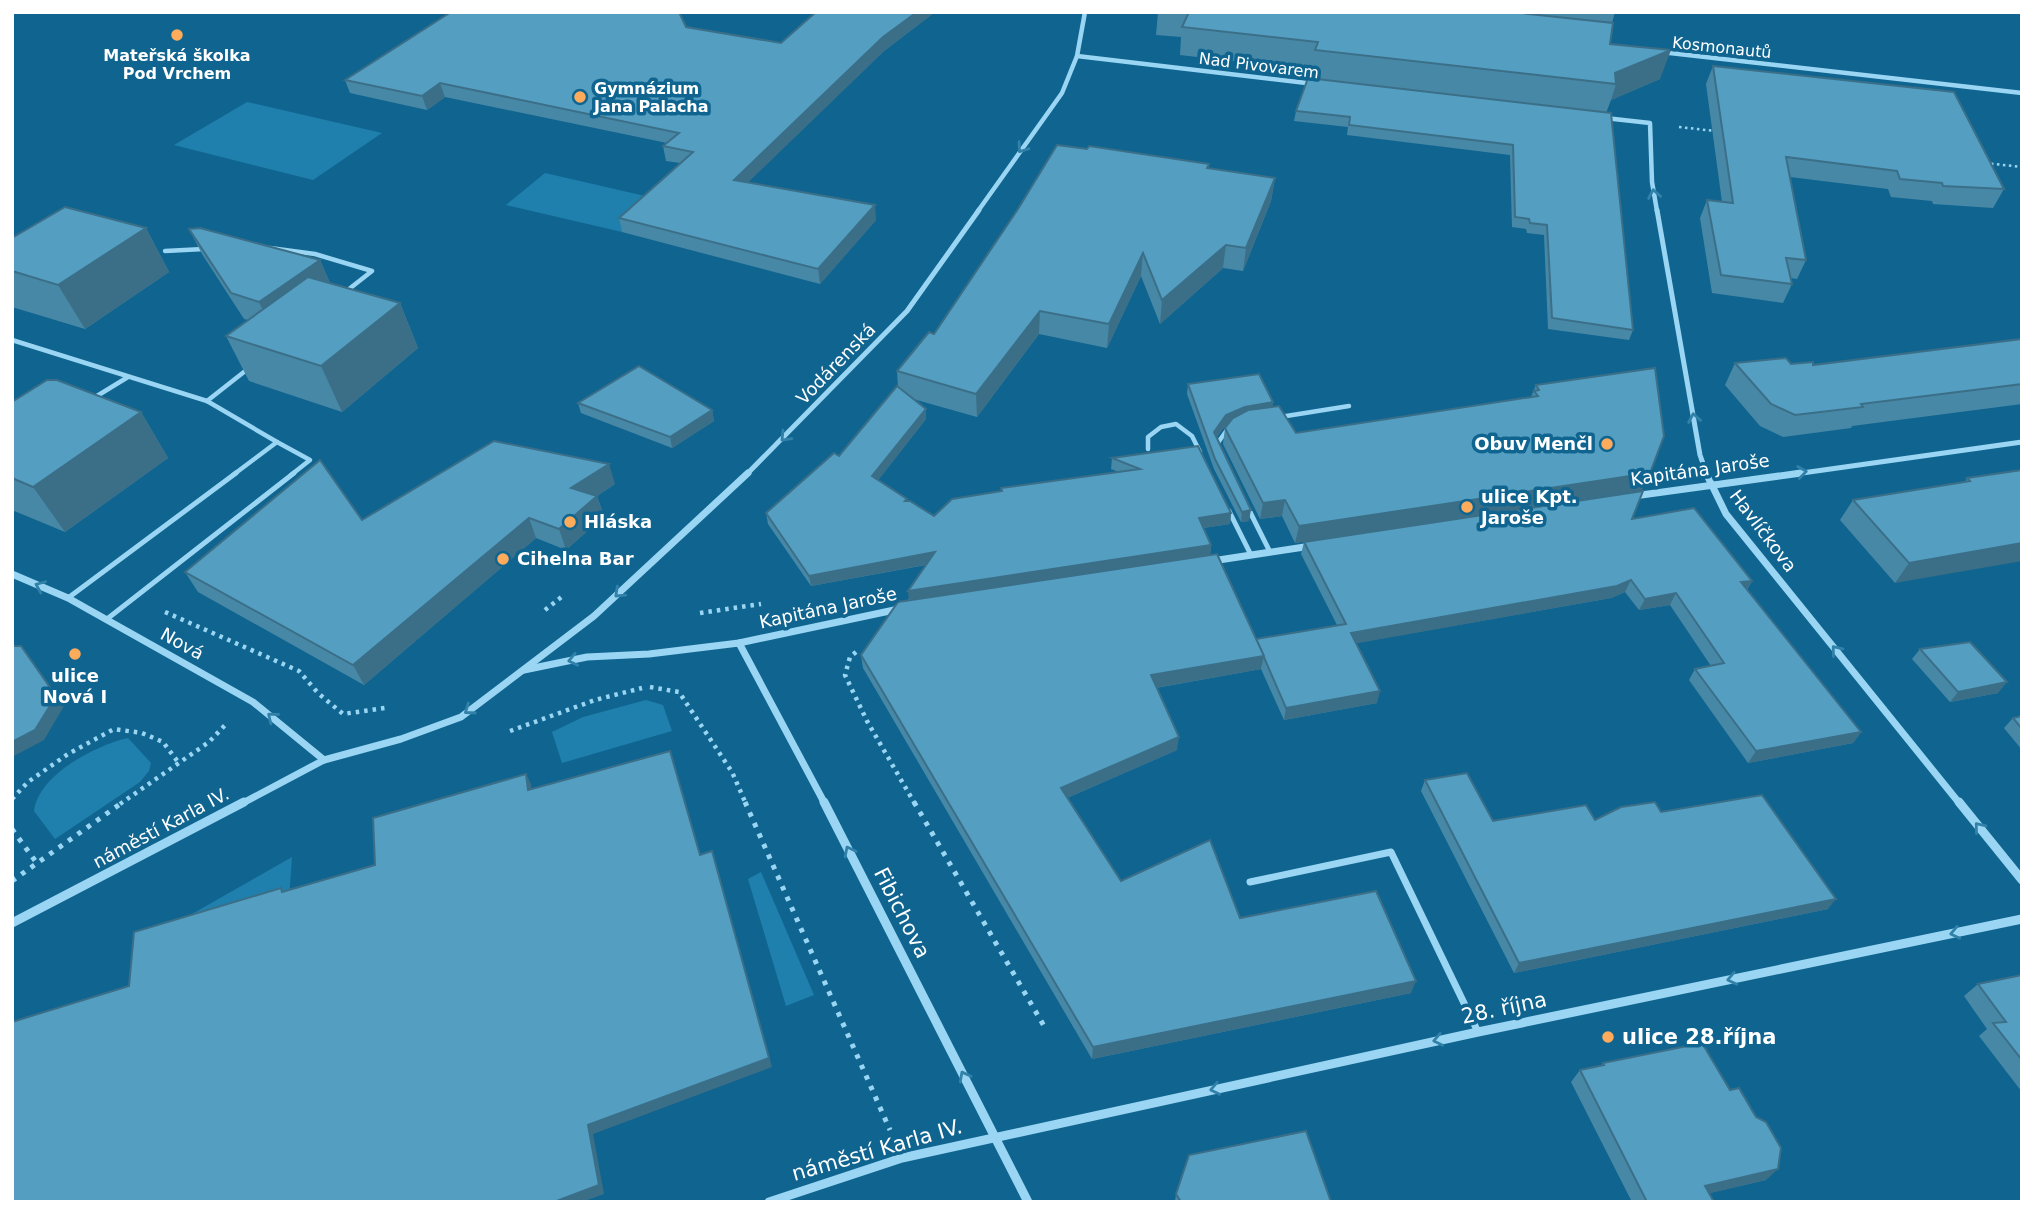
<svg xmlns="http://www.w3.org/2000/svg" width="2034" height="1214" viewBox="0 0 2034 1214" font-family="'DejaVu Sans',sans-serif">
<rect width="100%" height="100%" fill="#106590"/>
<g fill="#1f7fad">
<polygon points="247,102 382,133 313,180 174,145"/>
<polygon points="545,173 658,199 622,232 506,205"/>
<polygon points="646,700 663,705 672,731 562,763 552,732 583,717"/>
<path d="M128 738 151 763 149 771 140 782 55 839 34 811C38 775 96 745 128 738Z"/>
<polygon points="292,857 289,899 143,942"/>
<polygon points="761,872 814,995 786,1006 748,879"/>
</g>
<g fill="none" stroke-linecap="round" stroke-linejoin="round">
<g stroke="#9ad6f3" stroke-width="2.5" stroke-dasharray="2.5 3.5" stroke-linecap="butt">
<polyline points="2016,12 2022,15"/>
<polyline points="1679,127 1715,131"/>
<polyline points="1985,163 2022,167"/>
</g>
<g stroke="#9ad6f3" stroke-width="4.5" stroke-dasharray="3.5 5" stroke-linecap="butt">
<polyline points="545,610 564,595"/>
<polyline points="165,612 299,671 318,693 343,714 385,708"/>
<polyline points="700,613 761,604"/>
<polyline points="856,652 850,657 845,675 867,721 915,804"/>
<polyline points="650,687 679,692 732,772 746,804"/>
<polyline points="510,731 595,700 642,688"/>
<polyline points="12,799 28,782 68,754 114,729 142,733 163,742 178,762"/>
<polyline points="120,804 209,742 228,722"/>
</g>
<g stroke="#9ad6f3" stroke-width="5" stroke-dasharray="4.5 7" stroke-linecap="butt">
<polyline points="745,802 890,1130"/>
<polyline points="914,802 1044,1026"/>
<polyline points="12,829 36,862"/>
<polyline points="12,881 123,802"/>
</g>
<g stroke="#9ad6f3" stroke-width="4.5">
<polyline points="270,248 315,254 372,271 344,293"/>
<polyline points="165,251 204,249"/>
<polyline points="12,340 207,401 277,442 233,475"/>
<polyline points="92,399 128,377"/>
<polyline points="207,401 249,368"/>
<polyline points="1280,417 1349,406"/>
<polyline points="277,442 310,460 291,475"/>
<polyline points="1148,449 1148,437 1161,427 1176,424 1192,436 1200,452"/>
<polyline points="1219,449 1217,444 1227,430"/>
</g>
<g stroke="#9ad6f3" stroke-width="5">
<polyline points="1248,508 1270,552"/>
<polyline points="1229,511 1251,555"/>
<polyline points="68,598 236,473"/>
<polyline points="107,619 294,473"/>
</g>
<polyline stroke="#9ad6f3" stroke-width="7" points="1250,882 1391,852 1478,1032"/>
<g stroke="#9ad6f3" stroke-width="4.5">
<polyline points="1661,52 2022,93"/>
<polyline points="1077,56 1315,84"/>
<polyline points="1605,118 1650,123 1652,182 1657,211"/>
<polyline points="978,211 1062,93 1077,56 1085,12"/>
</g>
<g stroke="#9ad6f3" stroke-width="5">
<polyline points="1657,210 1700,455 1707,475"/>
<polyline points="746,475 907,311 979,210"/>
<polyline points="1788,475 2022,442"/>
</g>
<g stroke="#9ad6f3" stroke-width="7">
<polyline points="1706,473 1726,514 1960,804"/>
<polyline points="1634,496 1801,473"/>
<polyline points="1212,561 1311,546"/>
<polyline points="12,574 68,598 253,702 324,760"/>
<polyline points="739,643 825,804"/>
<polyline points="524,670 587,657 649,654 739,643 899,609"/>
<polyline points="241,804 324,760 401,739 461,717 594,616 748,473"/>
</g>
<g stroke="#9ad6f3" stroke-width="9">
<polyline points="824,802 1028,1202"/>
<polyline points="1959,802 2022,880"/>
<polyline points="12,923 244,802"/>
<polyline points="769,1202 902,1158 1478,1032 2022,919"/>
</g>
</g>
<g fill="#4888a7">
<polygon points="816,12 935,12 884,51 748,182 876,220 820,284 622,232 619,218 680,163 666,161 663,146 667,143 445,97 427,110 350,93 345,80 686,27 781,43"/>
<polygon points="1158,12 1615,12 1612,23 1610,44 1660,79 1611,100 1606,113 1633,330 1629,340 1548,329 1544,235 1527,233 1526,229 1512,227 1510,155 1347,135 1348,127 1294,121 1296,111 1310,78 1311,70 1180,55 1181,37 1156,35"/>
<polygon points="1713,66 2004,189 1993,208 1933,204 1932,201 1891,197 1888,189 1790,177 1806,260 1797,279 1791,278 1792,284 1783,303 1712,293 1700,218 1707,200 1722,202 1706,84"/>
<polygon points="1209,164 1209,168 1275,178 1271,201 1243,271 1223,268 1160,324 1141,276 1107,348 1039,334 977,417 913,399 926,419 878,480 907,499 907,501 934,516 1001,491 1001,488 1119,472 1111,469 1112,458 1198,446 1231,513 1230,524 1203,528 1211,545 1210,555 1256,639 1337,625 1301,554 1304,542 1632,519 1752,581 1747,590 1861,732 1853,743 1748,763 1689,680 1695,669 1711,666 1670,605 1639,610 1625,592 1611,598 1356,643 1377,703 1284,720 1261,669 1156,688 1177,750 1067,798 1121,881 1240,918 1411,993 1092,1059 863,668 861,655 908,600 926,565 811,586 768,524 766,513 839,456 898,387 897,371 934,334"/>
<polygon points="146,228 169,272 85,329 12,307 12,238"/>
<polygon points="189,229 320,260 330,283 400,303 418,348 342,412 249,381 226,336 248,320 244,319 202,254"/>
<polygon points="2022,339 2022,404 1852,426 1851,428 1783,437 1760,426 1725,385 1735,363 1813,365"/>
<polygon points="1188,384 1273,402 1272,407 1296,433 1531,397 1536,385 1642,490 1295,543 1282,516 1260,519 1223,444 1225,428 1228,424 1225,426 1216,438 1249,521 1241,522 1214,469 1187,394"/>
<polygon points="12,402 141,412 168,458 65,532 12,510"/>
<polygon points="578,403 712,410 714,421 672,448 581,413"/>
<polygon points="2022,470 1895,583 1840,520 1853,500 1965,482 1967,478"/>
<polygon points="615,484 597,496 604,516 566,550 536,538 364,685 198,592 185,572 362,520"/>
<polygon points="1920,649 1998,693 1950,702 1912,659"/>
<polygon points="2022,716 2022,750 2004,728 2013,718"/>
<polygon points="1425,780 1493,821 1595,820 1661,812 1828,909 1514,973 1421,791"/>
<polygon points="2022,975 2022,1092 1979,1036 1987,1029 1964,996 1978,984"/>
<polygon points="1603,1063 1766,1180 1709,1193 1714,1202 1632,1202 1571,1082 1580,1070 1601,1066"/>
<polygon points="1176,1194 1331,1202 1175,1202"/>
</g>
<g fill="#3b6f88">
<polygon points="917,12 935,12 884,51 736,194 734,180 883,37"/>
<polygon points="1671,50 1660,79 1611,100 1616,84 1615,73"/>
<polygon points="440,83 445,97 427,110 422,96"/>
<polygon points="1275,178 1271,201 1243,271 1246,248"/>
<polygon points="875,205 876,220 820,284 818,269"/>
<polygon points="146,228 169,272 85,329 58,285"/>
<polygon points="1226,245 1223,268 1160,324 1162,300"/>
<polygon points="1143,253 1141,276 1107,348 1109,324"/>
<polygon points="320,260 331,286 271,328 259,302"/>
<polygon points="400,303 418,348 342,412 321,366"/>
<polygon points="1040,311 1039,334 977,417 976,394"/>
<polygon points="1273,402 1271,413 1243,417 1225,426 1212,443 1214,432 1226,415 1245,407"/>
<polygon points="926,409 926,419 873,487 872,476"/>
<polygon points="712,410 714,421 672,448 670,437"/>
<polygon points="141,412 168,458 65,532 33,487"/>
<polygon points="609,464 615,484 578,508 571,488"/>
<polygon points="1650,473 1642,490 1295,543 1299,526"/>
<polygon points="597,496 604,516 566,550 559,529"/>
<polygon points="1285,500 1282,516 1260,519 1263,503"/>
<polygon points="1251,510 1249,521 1241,522 1242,512"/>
<polygon points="1231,513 1230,524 1197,529 1199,518"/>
<polygon points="529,518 536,538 364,685 353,665"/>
<polygon points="2022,543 2022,561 1895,583 1909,563"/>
<polygon points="1211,545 1210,556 909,602 908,591"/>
<polygon points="935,552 935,563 811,586 809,576"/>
<polygon points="1631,580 1625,592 1611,598 1347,645 1351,633"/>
<polygon points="1752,581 1745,592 1741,582"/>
<polygon points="1676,593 1670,605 1639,610 1645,599"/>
<polygon points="21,646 64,706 44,740 12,757 12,742"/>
<polygon points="1264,656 1261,669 1149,689 1151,675"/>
<polygon points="2007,682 1998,693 1950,702 1958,692"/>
<polygon points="1380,691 1377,703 1284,720 1286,708"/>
<polygon points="1861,732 1853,743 1748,763 1756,751"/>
<polygon points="1179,737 1177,750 1060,801 1061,788"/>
<polygon points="526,774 531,784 532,800 528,790"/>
<polygon points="712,851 772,1067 593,1134 604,1194 582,1202 554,1202"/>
<polygon points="1836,899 1828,909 1514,973 1519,963"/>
<polygon points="1416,981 1411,993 1092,1059 1093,1047"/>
<polygon points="1778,1169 1766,1180 1694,1197 1705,1186"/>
</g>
<g fill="#549ec2" stroke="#3b6f88" stroke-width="2">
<polygon points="451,12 679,12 686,27 781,43 816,12 917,12 883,37 734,180 875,205 818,269 619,218 693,152 663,146 679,133 440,83 422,96 345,80"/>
<polygon points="1189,12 1511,12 1613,23 1610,44 1671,50 1615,73 1616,84 1315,50 1318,42 1182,27"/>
<polygon points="1713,66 1954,92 2004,189 1943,186 1942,183 1900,179 1897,171 1786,157 1806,260 1786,258 1792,284 1721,275 1707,200 1733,203"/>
<polygon points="1308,78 1611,113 1633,330 1552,318 1547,225 1530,223 1529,219 1515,217 1513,145 1349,125 1350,117 1296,111"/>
<polygon points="1057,145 1087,149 1089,146 1209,164 1207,168 1275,178 1246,248 1226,245 1162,300 1143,253 1109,324 1040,311 976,394 897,371 929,332 934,334 1018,209"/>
<polygon points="65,207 146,228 58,285 12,271 12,238"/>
<polygon points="200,228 320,260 259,302 231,293 189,229"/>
<polygon points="308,277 400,303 321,366 226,336"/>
<polygon points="2022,339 2022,384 1861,404 1863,407 1795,415 1771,404 1735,363 1786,358 1791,364 1813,362 1813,365"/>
<polygon points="639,366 712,410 670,437 578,403"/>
<polygon points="1655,368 1664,436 1650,473 1299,526 1285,500 1263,503 1225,428 1233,418 1248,410 1279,406 1296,433 1538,396 1534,391 1539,390 1536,385"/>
<polygon points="1259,374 1273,402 1245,407 1226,415 1214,432 1251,510 1242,512 1215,459 1188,384"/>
<polygon points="47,380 57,380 141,412 33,487 12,478 12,402"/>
<polygon points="897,386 926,409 872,476 907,499 905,501 910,501 934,516 952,499 1002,491 1001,488 1140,469 1112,458 1198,446 1231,513 1199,518 1211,545 908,591 935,552 809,576 766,513 834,453 839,456"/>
<polygon points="494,441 609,464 571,488 597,496 559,529 529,518 353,665 185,572 320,460 362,520"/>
<polygon points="2022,470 2022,543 1909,563 1853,500 1970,481 1967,478"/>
<polygon points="1643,491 1632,519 1694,508 1752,581 1741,582 1861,732 1756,751 1695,669 1724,663 1676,593 1645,599 1631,580 1617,586 1351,633 1380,691 1286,708 1256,639 1346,624 1304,542"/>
<polygon points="1217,554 1264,656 1151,675 1179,737 1061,788 1121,881 1210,840 1240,918 1376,891 1416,981 1093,1047 861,655 898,602"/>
<polygon points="1970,642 2007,682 1958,692 1920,649"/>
<polygon points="12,646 21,646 56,696 35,730 12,742"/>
<polygon points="2022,716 2022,729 2013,718"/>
<polygon points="670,751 700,855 712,851 769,1058 588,1125 599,1185 554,1202 12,1202 12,1022 129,986 134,932 281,888 282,892 375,865 373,818 526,774 528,790"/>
<polygon points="1467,773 1493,821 1586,805 1595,820 1621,807 1655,802 1661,812 1762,795 1836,899 1519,963 1425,780"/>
<polygon points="2022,975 2022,1060 1993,1023 2006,1022 1978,984"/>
<polygon points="1702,1043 1730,1090 1739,1088 1756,1117 1766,1122 1781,1148 1778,1169 1705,1186 1714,1202 1647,1202 1580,1070 1604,1065 1603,1063"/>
<polygon points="1306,1131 1331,1202 1181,1202 1176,1194 1189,1155"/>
</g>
<defs><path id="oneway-chevron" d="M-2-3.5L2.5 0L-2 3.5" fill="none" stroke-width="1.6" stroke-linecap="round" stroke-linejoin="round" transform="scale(1.75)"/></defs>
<g stroke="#3281a9">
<use href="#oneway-chevron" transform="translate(1022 148) rotate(126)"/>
<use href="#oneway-chevron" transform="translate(1654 194) rotate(-100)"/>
<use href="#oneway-chevron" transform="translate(1694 418) rotate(-100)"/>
<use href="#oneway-chevron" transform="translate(785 437) rotate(134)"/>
<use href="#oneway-chevron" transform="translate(1802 472) rotate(-8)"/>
<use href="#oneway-chevron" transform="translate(40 586) rotate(-157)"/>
<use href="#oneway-chevron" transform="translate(619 593) rotate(137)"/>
<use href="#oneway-chevron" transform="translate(1836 650) rotate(-129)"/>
<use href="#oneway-chevron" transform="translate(573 660) rotate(168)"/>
<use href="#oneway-chevron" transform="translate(469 710) rotate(145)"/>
<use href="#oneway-chevron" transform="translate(272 717) rotate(-141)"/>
<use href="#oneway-chevron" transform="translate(1979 827) rotate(-129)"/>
<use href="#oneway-chevron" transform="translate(849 851) rotate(-117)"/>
<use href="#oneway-chevron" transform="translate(1955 933) rotate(168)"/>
<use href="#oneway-chevron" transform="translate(1732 979) rotate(168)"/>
<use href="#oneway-chevron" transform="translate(1438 1040) rotate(168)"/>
<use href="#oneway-chevron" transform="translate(964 1076) rotate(-118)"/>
<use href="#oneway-chevron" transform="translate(1215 1089) rotate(168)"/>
</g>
<g fill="#ffab5c" stroke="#106590" stroke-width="2.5">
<circle cx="177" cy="35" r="7"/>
<circle cx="580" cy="97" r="7"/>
<circle cx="1607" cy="444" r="7"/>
<circle cx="1467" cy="507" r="7"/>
<circle cx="570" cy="522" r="7"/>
<circle cx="503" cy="559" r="7"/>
<circle cx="75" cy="654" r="7"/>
<circle cx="1608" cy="1037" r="7"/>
</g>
<g text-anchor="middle" stroke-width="7" stroke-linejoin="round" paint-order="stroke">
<g font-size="16" fill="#fff" stroke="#106590">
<text transform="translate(1722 47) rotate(6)" y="6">Kosmonautů</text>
<text transform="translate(1259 65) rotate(7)" y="6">Nad Pivovarem</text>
</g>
<g font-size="16" font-weight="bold" fill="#fff" stroke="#106590">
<text x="177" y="61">Mateřská školka<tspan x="177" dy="18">Pod Vrchem</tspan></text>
<text x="594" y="94" text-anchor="start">Gymnázium<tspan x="594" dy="18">Jana Palacha</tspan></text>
</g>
<g font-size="18" fill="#fff" stroke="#106590">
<text transform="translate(836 364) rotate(-46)" y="6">Vodárenská</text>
<text transform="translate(1700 470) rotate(-8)" y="6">Kapitána Jaroše</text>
<text transform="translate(1763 531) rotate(53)" y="6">Havlíčkova</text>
<text transform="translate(828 608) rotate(-12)" y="6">Kapitána Jaroše</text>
<text transform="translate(182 644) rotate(29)" y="6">Nová</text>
<text transform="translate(161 828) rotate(-28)" y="6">náměstí Karla IV.</text>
</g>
<g font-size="18" font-weight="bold" fill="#fff" stroke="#106590" text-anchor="start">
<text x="1593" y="450" text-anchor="end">Obuv Menčl</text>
<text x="1481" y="503">ulice Kpt.<tspan x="1481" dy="21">Jaroše</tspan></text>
<text x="584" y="528">Hláska</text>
<text x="517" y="565">Cihelna Bar</text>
<text x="75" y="682" text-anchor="middle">ulice<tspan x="75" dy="21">Nová I</tspan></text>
</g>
<g font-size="21" fill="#fff" stroke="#106590">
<text transform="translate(902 913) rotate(63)" y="7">Fibichova</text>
<text transform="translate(1504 1008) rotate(-12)" y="7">28. října</text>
<text transform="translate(877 1150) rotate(-16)" y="7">náměstí Karla IV.</text>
</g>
<g font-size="21" font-weight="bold" fill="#fff" stroke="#106590" text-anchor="start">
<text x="1622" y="1044">ulice 28.října</text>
</g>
</g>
<rect width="2034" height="1214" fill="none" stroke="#ffffff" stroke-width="28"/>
</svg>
